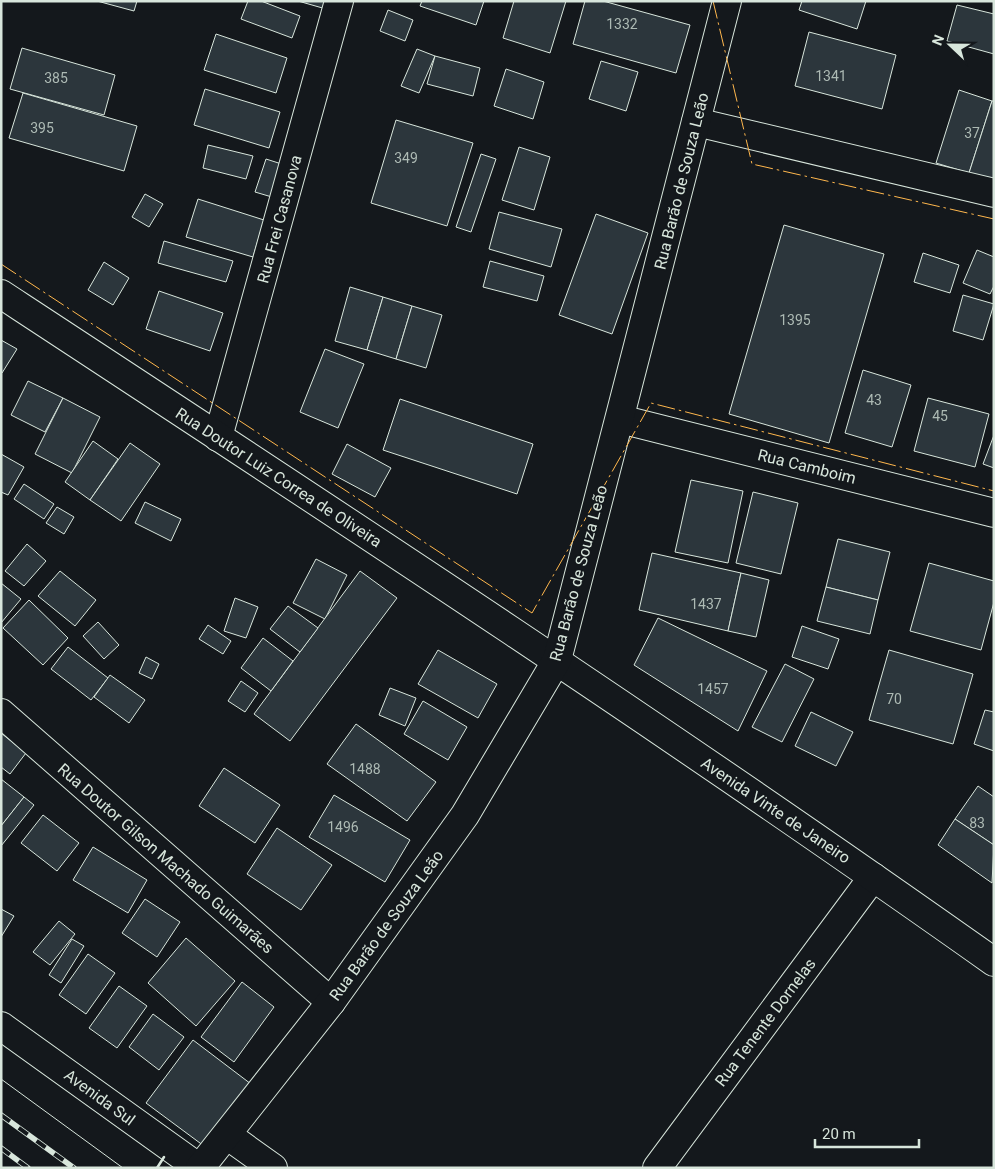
<svg xmlns="http://www.w3.org/2000/svg" width="995" height="1169" viewBox="0 0 995 1169" font-family="Roboto,sans-serif">
<rect width="100%" height="100%" fill="#14181c"/>
<g fill="#2c363c" stroke="#d8e6dc">
<polygon points="97,1 137,1 134,11"/>
<polygon points="248,1 261,1 300,16 292,38 241,19"/>
<polygon points="298,1 328,1 326,9"/>
<polygon points="422,1 484,1 476,25 420,6"/>
<polygon points="514,1 566,1 550,53 503,38"/>
<polygon points="585,1 603,1 690,25 676,73 573,44"/>
<polygon points="802,1 866,1 857,29 799,10"/>
<polygon points="957,5 994,14 994,54 947,41"/>
<polygon points="388,10 413,20 405,41 380,31"/>
<polygon points="809,32 896,55 882,109 795,86"/>
<polygon points="216,34 287,58 276,93 204,70"/>
<polygon points="22,48 115,75 104,115 10,89"/>
<polygon points="417,49 435,56 419,93 401,86"/>
<polygon points="435,56 480,68 473,96 427,84"/>
<polygon points="601,61 638,72 626,111 589,99"/>
<polygon points="506,69 544,82 533,119 494,106"/>
<polygon points="205,89 280,112 269,148 194,125"/>
<polygon points="959,90 992,101 969,173 936,163"/>
<polygon points="23,93 137,126 124,171 9,138"/>
<polygon points="992,101 994,101 994,181 969,173"/>
<polygon points="396,120 473,143 447,226 371,203"/>
<polygon points="208,145 253,156 246,179 203,168"/>
<polygon points="519,147 550,157 534,210 502,200"/>
<polygon points="481,154 496,159 471,232 456,227"/>
<polygon points="266,159 291,167 282,200 255,192"/>
<polygon points="145,194 163,204 149,227 132,217"/>
<polygon points="198,199 264,220 253,257 186,237"/>
<polygon points="499,212 562,229 551,267 489,249"/>
<polygon points="596,214 648,233 612,334 559,315"/>
<polygon points="784,225 884,254 829,443 729,414"/>
<polygon points="164,241 233,261 226,282 158,263"/>
<polygon points="977,250 994,257 994,286 990,294 963,283"/>
<polygon points="923,253 959,265 950,293 914,282"/>
<polygon points="490,261 544,276 537,301 483,287"/>
<polygon points="104,262 129,278 113,305 88,290"/>
<polygon points="350,287 383,297 367,350 335,341"/>
<polygon points="159,291 223,313 210,351 146,329"/>
<polygon points="963,295 994,304 983,340 953,331"/>
<polygon points="383,297 412,306 396,359 367,350"/>
<polygon points="412,306 442,315 426,368 396,359"/>
<polygon points="1,340 17,349 2,373 1,373"/>
<polygon points="325,349 364,364 338,428 300,412"/>
<polygon points="863,370 911,385 892,447 845,433"/>
<polygon points="28,381 63,398 45,432 11,415"/>
<polygon points="63,398 100,417 72,473 35,454"/>
<polygon points="928,398 989,414 975,467 914,451"/>
<polygon points="400,399 533,444 517,494 383,450"/>
<polygon points="994,435 994,468 983,464"/>
<polygon points="93,441 118,459 90,500 65,482"/>
<polygon points="130,443 160,464 121,521 90,500"/>
<polygon points="347,444 391,468 375,497 332,474"/>
<polygon points="1,454 24,467 8,495 1,492"/>
<polygon points="691,480 743,491 728,563 675,552"/>
<polygon points="24,484 54,504 44,519 14,499"/>
<polygon points="753,492 798,503 781,574 736,563"/>
<polygon points="145,502 181,519 171,541 135,523"/>
<polygon points="57,507 74,517 64,534 46,523"/>
<polygon points="838,539 890,552 878,600 826,587"/>
<polygon points="27,544 46,561 24,586 5,571"/>
<polygon points="652,553 741,573 728,631 639,610"/>
<polygon points="316,559 347,575 325,619 293,603"/>
<polygon points="929,563 994,581 994,602 981,650 910,631"/>
<polygon points="60,571 96,600 75,626 38,596"/>
<polygon points="360,571 397,598 290,741 254,714"/>
<polygon points="741,573 769,580 756,637 728,631"/>
<polygon points="1,583 21,599 1,623"/>
<polygon points="826,587 878,600 870,634 817,621"/>
<polygon points="235,598 258,607 246,638 224,631"/>
<polygon points="29,600 68,638 43,665 3,628"/>
<polygon points="288,606 318,628 300,652 270,629"/>
<polygon points="658,618 767,671 738,731 634,665"/>
<polygon points="98,622 119,645 104,659 83,636"/>
<polygon points="208,625 231,641 223,654 199,639"/>
<polygon points="802,626 839,639 828,669 792,657"/>
<polygon points="263,638 293,661 271,691 241,668"/>
<polygon points="68,647 108,678 91,700 51,669"/>
<polygon points="438,650 497,684 478,718 418,684"/>
<polygon points="889,650 973,674 953,744 869,720"/>
<polygon points="146,657 159,664 152,679 139,673"/>
<polygon points="785,664 814,679 782,742 752,727"/>
<polygon points="110,675 145,700 129,723 94,697"/>
<polygon points="241,681 258,693 245,712 228,701"/>
<polygon points="390,688 416,698 405,726 379,715"/>
<polygon points="423,701 467,727 448,760 404,734"/>
<polygon points="985,710 994,712 994,751 974,744"/>
<polygon points="811,712 853,732 836,766 795,746"/>
<polygon points="356,724 436,782 407,821 327,764"/>
<polygon points="1,733 26,753 10,774 1,767"/>
<polygon points="224,768 280,805 255,843 199,806"/>
<polygon points="1,779 24,797 1,826"/>
<polygon points="978,786 994,797 994,845 955,819"/>
<polygon points="334,795 410,840 385,882 309,837"/>
<polygon points="24,797 34,805 1,846 1,826"/>
<polygon points="43,815 79,843 57,871 21,843"/>
<polygon points="955,819 994,845 992,883 938,845"/>
<polygon points="277,828 332,865 301,910 247,874"/>
<polygon points="93,847 147,880 128,913 73,880"/>
<polygon points="145,899 180,922 157,957 122,933"/>
<polygon points="1,909 14,916 1,937"/>
<polygon points="59,921 75,934 50,965 33,952"/>
<polygon points="186,938 235,981 196,1026 148,983"/>
<polygon points="72,939 84,946 61,983 49,975"/>
<polygon points="88,954 115,973 86,1014 59,995"/>
<polygon points="242,982 274,1007 234,1062 201,1037"/>
<polygon points="119,986 147,1006 117,1048 89,1028"/>
<polygon points="153,1014 184,1037 159,1070 129,1047"/>
<polygon points="193,1040 251,1084 204,1146 146,1103"/>
</g>
<g fill="none" stroke-linecap="round" stroke-linejoin="round">
<g stroke="#d8e6dc" stroke-width="30">
<g id="street">
<polyline points="620,419 994,513"/>
<polyline points="218,437 339,1"/>
<polyline points="1,713 331,1002"/>
<polyline points="1,1026 199,1168"/>
<polyline points="657,1168 873,877"/>
</g>
</g>
<g stroke="#d8e6dc" stroke-width="30">
<g id="secondary">
<polyline points="696,122 994,193"/>
<path d="M1 294C335 513 668 731 994 962"/>
<polyline points="227,1135 273,1168"/>
<polyline points="200,1168 331,1002 465,815 557,660 727,1"/>
</g>
</g>
<use href="#street" stroke="#14181c" stroke-width="28"/>
<use href="#secondary" stroke="#14181c" stroke-width="28"/>
<polyline stroke="#d8e6dc" stroke-width="1" points="1,1079 123,1168"/>
<g stroke="#d8e6dc" stroke-width="5.5">
<g id="rail">
<polyline points="1,1115 74,1168"/>
<polyline points="1,1148 28,1168"/>
</g>
</g>
<use href="#rail" stroke="#14181c" stroke-width="4" stroke-dasharray="11" stroke-linecap="butt"/>
<polyline stroke="#d8e6dc" stroke-width="2.5" points="157,1168 164,1157"/>
<g stroke="#ffb74d" stroke-width="1" stroke-dasharray="18 4 2.5 4" stroke-linecap="butt">
<polyline points="713,1 752,164 994,219"/>
<polyline points="1,264 532,613 651,403 994,491"/>
</g>
</g>
<g text-anchor="middle" stroke-width="4" stroke-linejoin="round" paint-order="stroke">
<g font-size="14" fill="#adbab4">
<text x="622" y="29">1332</text>
<text x="831" y="81">1341</text>
<text x="56" y="83">385</text>
<text x="42" y="133">395</text>
<text x="972" y="138">37</text>
<text x="406" y="163">349</text>
<text x="795" y="325">1395</text>
<text x="874" y="405">43</text>
<text x="940" y="421">45</text>
<text x="706" y="609">1437</text>
<text x="713" y="694">1457</text>
<text x="894" y="704">70</text>
<text x="365" y="774">1488</text>
<text x="977" y="828">83</text>
<text x="343" y="832">1496</text>
</g>
<g font-size="16" fill="#d8e6dc" stroke="#14181c">
<text transform="translate(681 181) rotate(-76)" y="6">Rua Barão de Souza Leão</text>
<text transform="translate(279 219) rotate(-75)" y="6">Rua Frei Casanova</text>
<text transform="translate(807 466) rotate(14)" y="6">Rua Camboim</text>
<text transform="translate(279 477) rotate(33)" y="6">Rua Doutor Luiz Correa de Oliveira</text>
<text transform="translate(578 573) rotate(-75)" y="6">Rua Barão de Souza Leão</text>
<text transform="translate(776 810) rotate(34)" y="6">Avenida Vinte de Janeiro</text>
<text transform="translate(166 858) rotate(41)" y="6">Rua Doutor Gilson Machado Guimarães</text>
<text transform="translate(386 925) rotate(-54)" y="6">Rua Barão de Souza Leão</text>
<text transform="translate(765 1022) rotate(-53)" y="6">Rua Tenente Dornelas</text>
<text transform="translate(100 1097) rotate(36)" y="6">Avenida Sul</text>
</g>
</g>
<rect width="995" height="1169" fill="none" stroke="#d8e6dc" stroke-width="5"/>
<g transform="translate(950 45) rotate(292)" stroke="#14181c" stroke-width="4" paint-order="stroke">
<path d="M0-4L9 19L0 12L-9 19Z" fill="#d8e6dc"/>
<text y="-8" font-size="14" font-weight="bold" text-anchor="middle" fill="#d8e6dc">N</text>
</g>
<path d="M815 1139v8h104v-8" fill="none" stroke="#d8e6dc" stroke-width="2.5"/>
<text x="822" y="1139" font-size="15" fill="#d8e6dc" stroke="#14181c" stroke-width="4" paint-order="stroke">20 m</text>
</svg>
